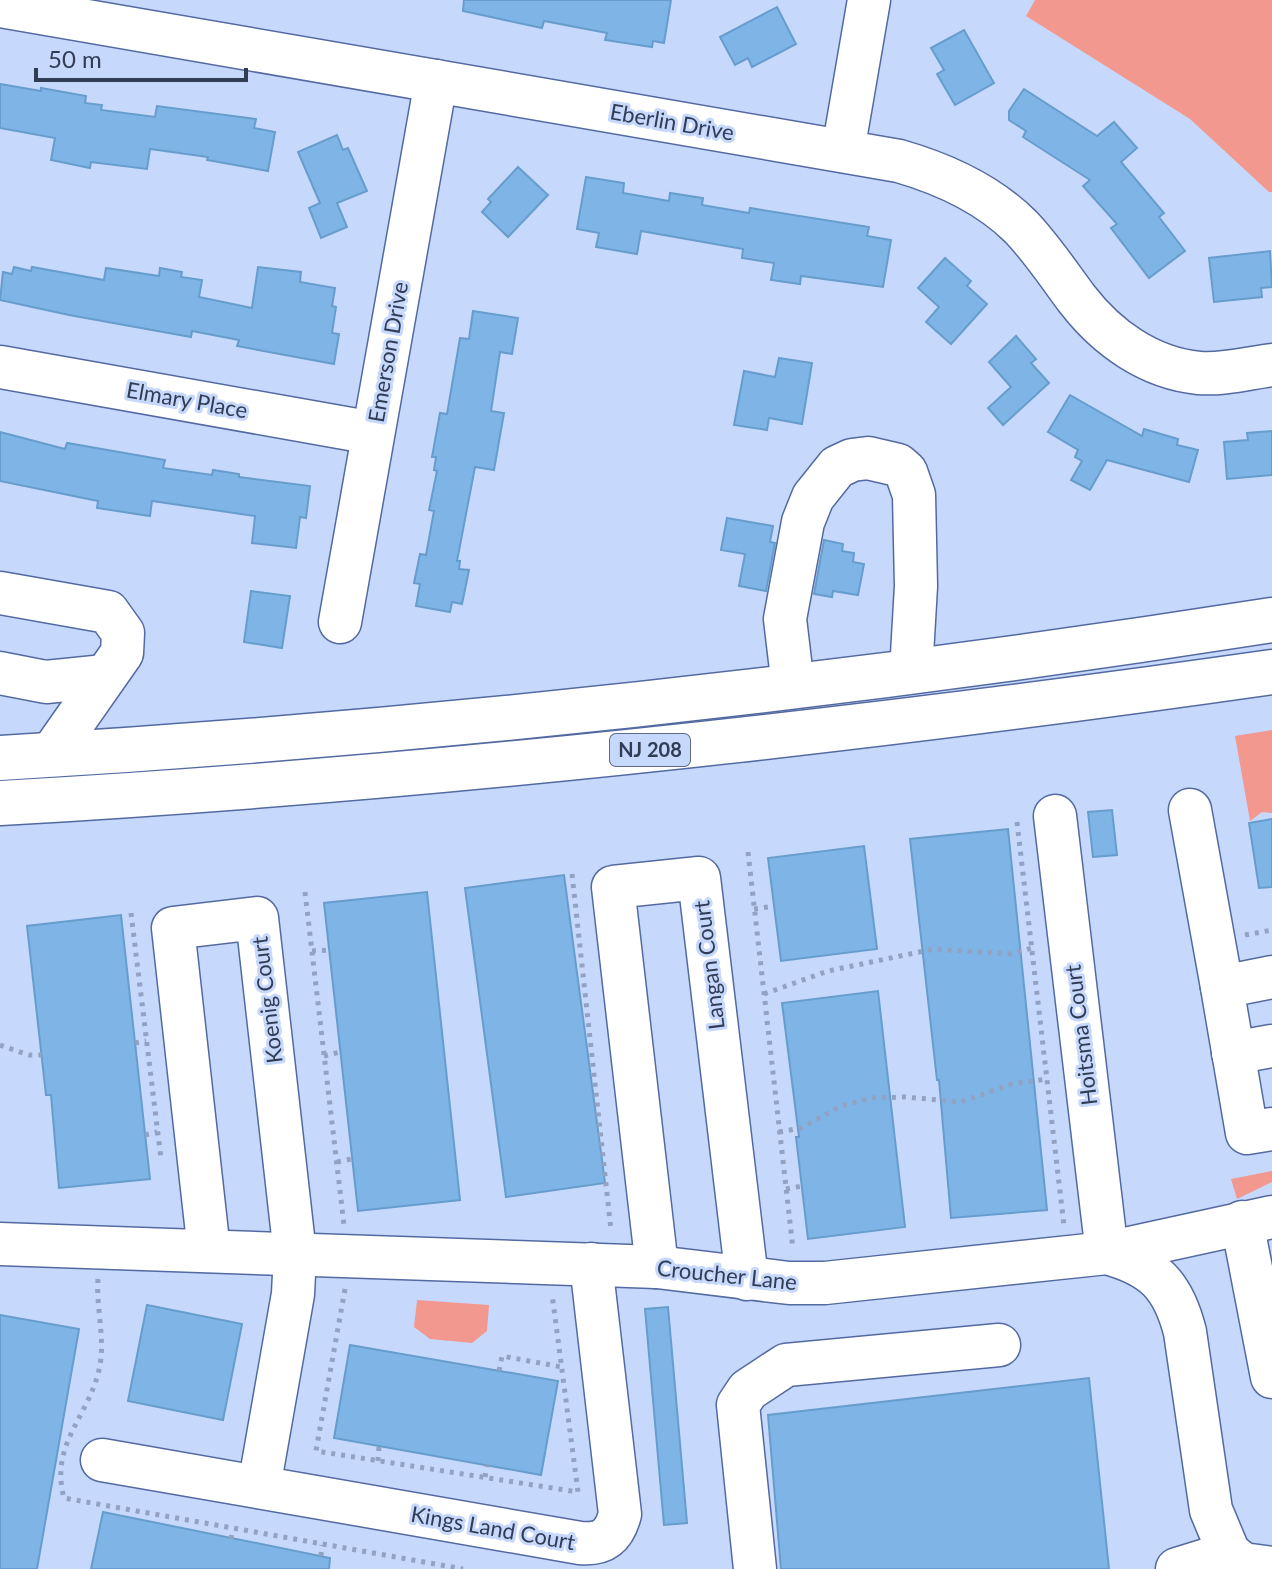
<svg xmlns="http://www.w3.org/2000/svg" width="1272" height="1569" viewBox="0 0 1272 1569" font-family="Lato,sans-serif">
<rect width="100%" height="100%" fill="#c7d8fd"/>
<g fill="#f3988f">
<polygon points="1035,0 1272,0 1272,192 1269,192 1190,119 1026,16"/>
<polygon points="1272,730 1272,813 1262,812 1250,821 1235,736"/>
<polygon points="1272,1171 1272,1182 1237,1199 1231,1179"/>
<polygon points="417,1300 489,1305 487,1331 472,1343 430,1339 414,1327"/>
</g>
<g fill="#7eb5e6" stroke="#669dcc" stroke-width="2">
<polygon points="464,0 671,0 664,43 653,41 652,47 605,40 607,33 544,21 542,28 463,11"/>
<polygon points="777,7 796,44 752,67 748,58 735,65 720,37"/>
<polygon points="964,30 994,83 955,105 937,74 944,70 931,48"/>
<polygon points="0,84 41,91 41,88 86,96 85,103 102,105 101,110 155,117 157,106 256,119 254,128 275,132 268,171 207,160 208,157 150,149 147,169 91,162 90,168 51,160 55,138 0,128"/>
<polygon points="1024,89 1097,136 1114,122 1137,148 1121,162 1164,213 1159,217 1185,251 1149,278 1111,228 1117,224 1083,186 1090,180 1023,137 1026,131 1009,120 1009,111"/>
<polygon points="337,135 343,150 348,148 367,191 337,203 347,227 321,238 309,208 320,203 298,152"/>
<polygon points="518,167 548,195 508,237 482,212 491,202 488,199"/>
<polygon points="586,177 624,183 623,193 669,201 670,193 703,198 702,205 749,213 750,208 869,227 867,236 891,240 883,287 801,276 800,284 771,280 774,263 742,258 743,249 641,231 637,254 596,247 599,233 577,229"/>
<polygon points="1270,251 1272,287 1261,288 1262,297 1214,302 1209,258"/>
<polygon points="945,258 971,281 967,286 987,304 951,344 926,322 939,307 918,288"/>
<polygon points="14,267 31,271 32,267 104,280 106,268 159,276 160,268 182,272 181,277 202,280 199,297 252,308 258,267 301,272 300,282 335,288 332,306 336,307 332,333 339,334 334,364 237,346 239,340 192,331 191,337 69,315 0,300 3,272 12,274"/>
<polygon points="473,311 518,318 512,354 500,352 491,411 504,413 494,470 475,467 457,561 460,561 459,569 469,570 462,604 452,602 450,612 416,606 420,584 414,583 420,554 426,555 434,511 429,510 437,471 434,470 436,457 432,457 440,413 447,414 460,338 469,339"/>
<polygon points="1016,336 1036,359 1031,363 1049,383 1003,425 988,408 1011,387 989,362"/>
<polygon points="779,358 812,363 802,424 769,418 767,430 734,425 744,371 775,377"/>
<polygon points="1070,395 1142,436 1144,429 1178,439 1177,445 1198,450 1189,482 1107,460 1090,490 1071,480 1082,461 1075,457 1078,450 1048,432"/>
<polygon points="1272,431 1272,475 1227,479 1224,442 1248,440 1247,433"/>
<polygon points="0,432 65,449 67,443 165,460 163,468 212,475 213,470 239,474 239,477 310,486 306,518 300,517 296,548 252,543 255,516 152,501 150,516 97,508 98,501 0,481"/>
<polygon points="727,518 773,526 770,542 775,543 766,591 739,586 745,554 721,550"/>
<polygon points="824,540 843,544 842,551 854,553 853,562 864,564 858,595 833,591 832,597 814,594"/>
<polygon points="251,591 290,596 282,648 244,642"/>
<polygon points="1112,810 1117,855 1093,857 1088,812"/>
<polygon points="1272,819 1272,887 1259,888 1249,823"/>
<polygon points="1008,829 1047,1210 951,1218 939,1080 937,1080 910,839"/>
<polygon points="864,846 877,949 781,961 768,858"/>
<polygon points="564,875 605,1183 506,1197 465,888"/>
<polygon points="427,892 460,1200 358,1211 324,903"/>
<polygon points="121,915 150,1179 59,1188 51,1095 46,1095 27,926"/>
<polygon points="878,991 905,1227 808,1239 796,1137 799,1137 782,1003"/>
<polygon points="147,1305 242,1324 223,1420 128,1401"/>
<polygon points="668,1307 687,1523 664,1525 645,1309"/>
<polygon points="0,1315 79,1329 37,1569 0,1569"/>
<polygon points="350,1345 558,1381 541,1475 334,1438"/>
<polygon points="1089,1378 1109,1569 781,1569 768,1415"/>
<polygon points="103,1512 330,1558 329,1569 91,1569"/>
</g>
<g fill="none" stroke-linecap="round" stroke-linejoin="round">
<g stroke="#536aa1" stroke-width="45">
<g id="minor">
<path d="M0 6 899 161C944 174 987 193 1021 227 1042 249 1059 275 1077 299 1107 338 1149 368 1199 373 1223 375 1249 368 1272 365"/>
<polyline points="843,151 869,0"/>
<polyline points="0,367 373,433"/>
<polyline points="0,593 108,612 123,633 122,653 52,753"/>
<polyline points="340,622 436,81"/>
<polyline points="0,673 46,682 105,676"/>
<polyline points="793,686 785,619 803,522 813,497 837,467 852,460 868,458 898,465 906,472 914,495 916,586 911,672"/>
<polyline points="1190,810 1222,987"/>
<polyline points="1055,816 1107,1253 1272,1217"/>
<polyline points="1272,977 1222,987 1247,1133 1272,1129"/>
<polyline points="1233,1053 1272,1046"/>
<polyline points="1242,1222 1272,1377"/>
<path d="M0 1244 657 1267 789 1283H825L1107 1253C1154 1266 1173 1285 1185 1332L1211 1510 1229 1553"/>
<polyline points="209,1251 173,928 257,918 295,1254 293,1294 259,1487"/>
<polyline points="657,1267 613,887 699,878 747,1279"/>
<path d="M102 1460 580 1543C603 1545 614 1537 620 1514L591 1264"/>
<polyline points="1229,1553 1243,1564 1272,1568"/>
<polyline points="755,1569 738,1405 748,1390 786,1365 999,1345"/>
<polyline points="1177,1569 1229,1553"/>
</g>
</g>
<g stroke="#536aa1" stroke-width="47">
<g id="highway">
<path d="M0 758C426 733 851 686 1272 620"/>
<path d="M0 803C426 779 850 732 1272 672"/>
</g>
</g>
<g stroke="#93a2c2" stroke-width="5" stroke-dasharray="4 6" stroke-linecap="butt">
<polyline points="1017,822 1064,1226"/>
<polyline points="748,852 793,1249"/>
<polyline points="572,874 611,1230"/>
<polyline points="305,892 344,1225"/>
<polyline points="754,909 774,906"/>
<polyline points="131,913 161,1159"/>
<polyline points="1245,935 1272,930"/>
<polyline points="312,951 329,950"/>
<polyline points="764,994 828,971 934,949 1011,954 1032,948"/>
<polyline points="135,1043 146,1041"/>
<polyline points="0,1045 29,1055 42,1055"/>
<polyline points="324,1056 340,1052"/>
<polyline points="779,1132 801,1128 841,1106 871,1098 905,1097 961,1102 1012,1084 1047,1079"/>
<polyline points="145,1135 157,1132"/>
<polyline points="337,1162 352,1159"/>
<polyline points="786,1189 802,1186"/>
<path d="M98 1279C96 1308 105 1336 100 1365 91 1415 49 1443 64 1498L463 1569"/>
<polyline points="345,1289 316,1451 578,1492 552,1294"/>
<polyline points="499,1371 502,1356 562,1367"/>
<polyline points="378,1461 379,1446"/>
<polyline points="485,1477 487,1465"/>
<polyline points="231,1539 232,1529"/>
<polyline points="321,1556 322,1545"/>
</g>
<use href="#minor" stroke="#fff" stroke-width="42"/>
<use href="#highway" stroke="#fff" stroke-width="44"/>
</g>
<g text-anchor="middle" stroke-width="6" stroke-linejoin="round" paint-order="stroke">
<rect fill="#c7d8fd" stroke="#5e6b87" stroke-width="2" x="610" y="734" width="80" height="32" rx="6"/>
<g font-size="20" font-weight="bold" fill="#313c55">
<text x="650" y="757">NJ 208</text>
</g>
<g font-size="22" fill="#313c55" stroke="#c7d8fd">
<text transform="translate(672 122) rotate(10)" y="8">Eberlin Drive</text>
<text transform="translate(388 352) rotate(-80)" y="8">Emerson Drive</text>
<text transform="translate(187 400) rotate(10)" y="8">Elmary Place</text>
<text transform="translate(709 965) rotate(-97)" y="8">Langan Court</text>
<text transform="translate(267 1000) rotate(-97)" y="8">Koenig Court</text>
<text transform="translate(1081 1035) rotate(-97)" y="8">Hoitsma Court</text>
<text transform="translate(727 1275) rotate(6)" y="8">Croucher Lane</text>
<text transform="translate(493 1528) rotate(10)" y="8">Kings Land Court</text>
</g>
</g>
<path d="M36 68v12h210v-12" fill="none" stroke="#313c55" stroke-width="4"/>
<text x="48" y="68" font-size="24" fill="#313c55" stroke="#c7d8fd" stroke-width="6" paint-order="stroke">50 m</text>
</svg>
